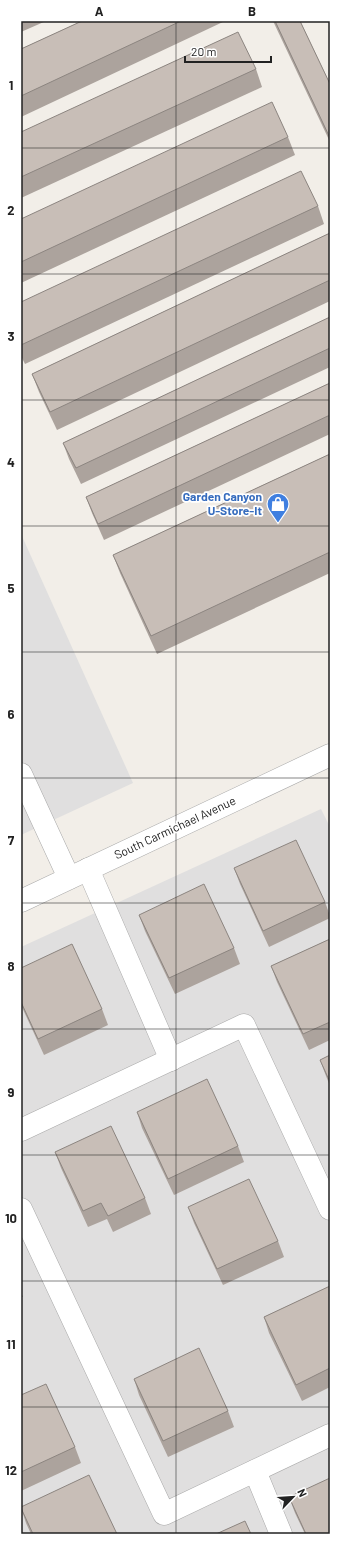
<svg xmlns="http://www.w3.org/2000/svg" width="351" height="1555" viewBox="0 0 351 1555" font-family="Barlow,sans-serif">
<rect width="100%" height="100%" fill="#f2eee8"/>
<g fill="#e0dfdf">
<polygon points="21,534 133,783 21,835"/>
<polygon points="321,809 330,827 330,1534 21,1534 21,947"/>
</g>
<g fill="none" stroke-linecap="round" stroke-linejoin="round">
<g stroke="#a9a9a9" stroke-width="23">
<g id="street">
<polyline points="21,774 69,878"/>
<polyline points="88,869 171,1060"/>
<polyline points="21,901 330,755"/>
<polyline points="21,1130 244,1025 330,1209"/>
<polyline points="21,1209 164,1514 330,1435"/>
<polyline points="255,1471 281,1534"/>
</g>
</g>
<use href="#street" stroke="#fff" stroke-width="22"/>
</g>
<g fill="#aca39d">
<polygon points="21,21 46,21 21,32"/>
<polygon points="82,21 225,21 21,117 21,49"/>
<polygon points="273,21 300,21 330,84 330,142"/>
<polygon points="256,69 262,87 21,198 21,132"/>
<polygon points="288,137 295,155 21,283 21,219"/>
<polygon points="318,206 324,224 25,364 21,356 21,302"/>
<polygon points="330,233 330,301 57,430 39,392 32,374"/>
<polygon points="330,317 330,367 81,484 69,459 63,443"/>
<polygon points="330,383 330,434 104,540 92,513 86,497"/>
<polygon points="330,454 330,573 157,654 120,573 113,555"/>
<polygon points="234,868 325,902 330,916 330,918 269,947 240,884"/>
<polygon points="139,915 234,948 240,964 175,994 145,931"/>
<polygon points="330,939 330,1040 309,1050 277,982 271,966"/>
<polygon points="21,968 102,1009 108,1025 44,1055 21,1005"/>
<polygon points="330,1055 330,1086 326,1076 320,1060"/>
<polygon points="137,1112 238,1146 244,1162 174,1195 142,1128"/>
<polygon points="55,1152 145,1198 151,1214 113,1232 107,1219 88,1227 61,1168"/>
<polygon points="188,1207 278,1241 284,1257 223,1285 194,1223"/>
<polygon points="330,1286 330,1387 302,1401 269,1333 264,1317"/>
<polygon points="21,1292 23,1297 21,1297"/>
<polygon points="134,1379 228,1411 234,1427 168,1457 139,1395"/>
<polygon points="21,1395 75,1447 81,1463 21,1491"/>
<polygon points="289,1497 330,1534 305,1534 295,1513"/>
<polygon points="21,1508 117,1534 31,1534 26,1523"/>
</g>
<g fill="#c8beb7" stroke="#8c8580">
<polygon points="82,21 181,21 21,96 21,49"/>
<polygon points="275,21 300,21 330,84 330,138"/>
<polygon points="238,32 256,69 21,177 21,132"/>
<polygon points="272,102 288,137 21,262 21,219"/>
<polygon points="301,171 318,206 21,345 21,302"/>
<polygon points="330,233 330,280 50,412 32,374"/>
<polygon points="330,317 330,348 76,468 63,443"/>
<polygon points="330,383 330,415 98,524 86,497"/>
<polygon points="330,454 330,552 151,636 113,555"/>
<polygon points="296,840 325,902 263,931 234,868"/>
<polygon points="204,884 234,948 169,978 139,915"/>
<polygon points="330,939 330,1022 303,1034 271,966"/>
<polygon points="72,944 102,1009 38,1039 21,1002 21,968"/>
<polygon points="330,1055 330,1082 320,1060"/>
<polygon points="207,1079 238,1146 168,1179 137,1112"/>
<polygon points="111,1126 145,1198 108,1216 101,1203 83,1211 55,1152"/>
<polygon points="249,1179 278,1241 217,1269 188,1207"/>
<polygon points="330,1286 330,1368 296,1385 264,1317"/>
<polygon points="199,1348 228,1411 163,1441 134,1379"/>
<polygon points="46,1384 75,1447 21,1472 21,1395"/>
<polygon points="89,1475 117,1534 33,1534 21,1508 21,1507"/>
<polygon points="330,1478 330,1534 306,1534 289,1497"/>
<polygon points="245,1521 251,1534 216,1534"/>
</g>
<path fill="none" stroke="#222" stroke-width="1" stroke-opacity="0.55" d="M176 21V1534M21 148H330M21 274H330M21 400H330M21 526H330M21 652H330M21 778H330M21 903H330M21 1029H330M21 1155H330M21 1281H330M21 1407H330"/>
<defs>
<g id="shop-pin" transform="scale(1.15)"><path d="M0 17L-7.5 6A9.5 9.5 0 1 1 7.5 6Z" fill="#3f7fe0" stroke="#fff"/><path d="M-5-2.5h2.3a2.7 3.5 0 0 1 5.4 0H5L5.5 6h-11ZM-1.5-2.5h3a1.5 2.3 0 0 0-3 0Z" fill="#fff"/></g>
</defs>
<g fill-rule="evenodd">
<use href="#shop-pin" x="278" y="504"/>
</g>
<g text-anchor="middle" stroke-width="3.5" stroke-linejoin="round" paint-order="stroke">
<g font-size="12" font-weight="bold" fill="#366cbe" stroke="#fff" text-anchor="end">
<text x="262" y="501">Garden Canyon<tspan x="262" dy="14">U-Store-It</tspan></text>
</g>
<g font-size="12" fill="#222" stroke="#fff">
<text transform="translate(175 828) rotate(-25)" y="4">South Carmichael Avenue</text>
</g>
</g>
<rect width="351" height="1555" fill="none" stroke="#ffffff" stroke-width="44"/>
<g transform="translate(293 1497) rotate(65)" stroke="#ffffff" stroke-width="3" paint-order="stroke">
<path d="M0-3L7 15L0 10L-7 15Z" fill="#222222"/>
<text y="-6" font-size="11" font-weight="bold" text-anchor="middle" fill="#222222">N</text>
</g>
<path d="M185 56v6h86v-6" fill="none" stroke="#222222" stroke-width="2"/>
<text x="191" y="56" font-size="12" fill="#222222" stroke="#ffffff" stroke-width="3" paint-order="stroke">20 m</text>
<rect x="22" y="22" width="307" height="1511" fill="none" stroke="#222" stroke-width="1.5"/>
<g font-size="13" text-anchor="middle" font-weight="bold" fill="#222">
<text x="99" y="16">A</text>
<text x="252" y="16">B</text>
<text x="11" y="90">1</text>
<text x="11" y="215">2</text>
<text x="11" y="341">3</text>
<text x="11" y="467">4</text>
<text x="11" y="593">5</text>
<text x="11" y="719">6</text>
<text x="11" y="845">7</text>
<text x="11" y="971">8</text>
<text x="11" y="1097">9</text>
<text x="11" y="1223">10</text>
<text x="11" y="1349">11</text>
<text x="11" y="1475">12</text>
</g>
</svg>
